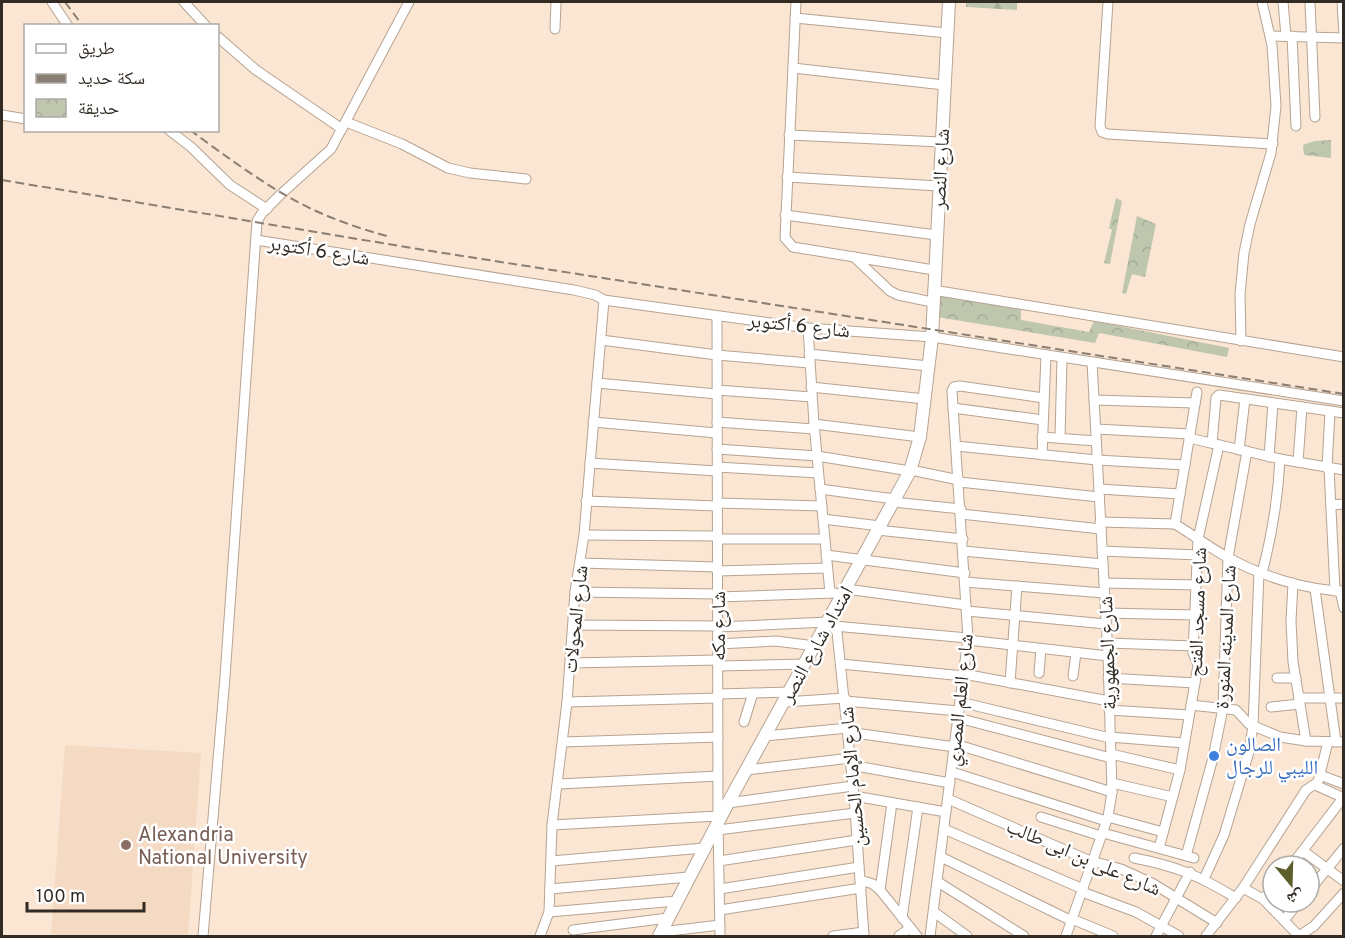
<svg xmlns="http://www.w3.org/2000/svg" width="1345" height="938" viewBox="0 0 1345 938" font-family="Overpass,'Noto Naskh Arabic',sans-serif">
<defs>
<pattern id="forest-firs" width="22" height="20" patternUnits="userSpaceOnUse" patternTransform="scale(1.5)"><rect width="22" height="20" fill="#bec6ae"/><path d="M5 1l3.5 6h-7zM16 11l3.5 6h-7z" fill="#a4aa96"/></pattern>
<pattern id="park-crowns" width="20" height="18" patternUnits="userSpaceOnUse" patternTransform="scale(1.5)"><rect width="20" height="18" fill="#bec6ae"/><path d="M2 6a3 3 0 1 1 6 0M12 15a3 3 0 1 1 6 0" fill="none" stroke="#a4aa96"/></pattern>
</defs>
<rect width="100%" height="100%" fill="#fae6d3"/>
<polygon fill="#f4dac2" points="65,745 201,753 188,936 51,936"/>
<polygon fill="url(#forest-firs)" points="966,2 1017,2 1017,10 966,7"/>
<g fill="url(#park-crowns)">
<polygon points="1331,140 1331,158 1304,155 1303,145 1315,141"/>
<polygon points="1116,198 1122,201 1110,264 1104,263 1112,230 1109,228"/>
<polygon points="1137,216 1156,224 1145,277 1132,274 1126,294 1122,293"/>
<polygon points="940,296 1021,309 1021,320 1089,332 1094,321 1229,348 1227,357 1099,333 1095,343 937,317"/>
</g>
<g fill="none" stroke-linecap="round" stroke-linejoin="round">
<g stroke="#b6a392" stroke-width="11">
<g id="street">
<polyline points="52,2 68,26"/>
<polyline points="184,2 206,26"/>
<polyline points="796,2 785,238 793,247 799,248 934,270"/>
<polyline points="1108,2 1100,126 1102,132 1108,134 1273,144"/>
<polyline points="1283,2 1286,36"/>
<polyline points="1310,2 1315,117"/>
<polyline points="1342,2 1344,35"/>
<polyline points="795,18 947,33"/>
<polyline points="555,29 556,2"/>
<polyline points="1271,36 1344,38"/>
<polyline points="1292,36 1296,126"/>
<polyline points="218,37 256,70 342,129"/>
<polyline points="793,68 944,85"/>
<polyline points="2,115 26,119"/>
<polyline points="346,122 402,144 448,168 470,173 526,179"/>
<polyline points="169,130 191,147 230,185 267,209"/>
<polyline points="789,135 941,142"/>
<polyline points="787,177 939,186"/>
<polyline points="785,215 936,235"/>
<polyline points="256,240 574,290 595,295 604,300 808,328 932,337 1344,401"/>
<polyline points="854,257 890,291 898,295 932,302"/>
<polyline points="933,290 1344,357"/>
<polyline points="717,316 718,822 720,936"/>
<polyline points="808,328 814,424 830,593"/>
<polyline points="601,340 717,355 809,363"/>
<polyline points="1241,341 1240,294 1244,253 1250,224 1271,153 1276,106 1272,45 1262,2"/>
<polyline points="809,354 929,366"/>
<polyline points="597,383 717,394"/>
<polyline points="811,387 925,399"/>
<polyline points="717,390 811,397"/>
<polyline points="1094,400 1195,403"/>
<polyline points="953,408 1043,420"/>
<polyline points="593,422 717,433"/>
<polyline points="717,422 814,429"/>
<polyline points="814,424 920,437"/>
<polyline points="1096,429 1190,434"/>
<polyline points="1042,437 1096,441"/>
<polyline points="1060,438 1062,358"/>
<polyline points="1189,438 1280,459 1344,470"/>
<polyline points="1212,443 1216,398 1219,395 1344,413"/>
<polyline points="956,446 1097,460 1185,465"/>
<polyline points="717,449 817,456 910,471"/>
<polyline points="1239,450 1245,399"/>
<polyline points="1042,455 1046,355"/>
<polyline points="1269,457 1273,403"/>
<polyline points="1298,462 1302,407"/>
<polyline points="590,463 717,471"/>
<polyline points="717,467 818,473"/>
<polyline points="1327,468 1330,411"/>
<polyline points="1329,468 1335,591"/>
<polyline points="911,470 959,480"/>
<polyline points="959,482 1099,497"/>
<polyline points="820,489 894,499"/>
<polyline points="1099,489 1180,494"/>
<polyline points="586,501 717,506"/>
<polyline points="893,502 961,509"/>
<polyline points="717,503 822,506"/>
<polyline points="1331,505 1344,504"/>
<polyline points="961,514 1101,529"/>
<polyline points="823,519 880,526"/>
<polyline points="1100,522 1175,524"/>
<path d="M1175 524C1193 535 1209 547 1227 557 1261 576 1305 590 1344 591"/>
<polyline points="1175,524 1197,392"/>
<polyline points="877,530 963,539"/>
<polyline points="584,535 717,536"/>
<polyline points="717,539 825,539"/>
<polyline points="963,551 1103,564"/>
<polyline points="1102,551 1198,555"/>
<polyline points="826,555 965,573"/>
<polyline points="581,563 717,567"/>
<polyline points="717,571 827,568"/>
<path d="M1262 573C1272 535 1278 499 1280 459"/>
<polyline points="965,582 1104,593"/>
<polyline points="1104,583 1196,585"/>
<polyline points="1293,583 1291,621 1293,662 1306,741"/>
<polyline points="846,589 966,605"/>
<polyline points="1315,589 1336,742"/>
<polyline points="1340,591 1344,608"/>
<polyline points="575,592 718,594"/>
<polyline points="718,597 835,593"/>
<polyline points="967,611 1106,624"/>
<polyline points="1105,613 1195,615"/>
<polyline points="573,625 718,626"/>
<polyline points="834,626 968,638"/>
<polyline points="718,627 828,622 837,632 854,796 864,936"/>
<polyline points="968,640 1108,656"/>
<polyline points="1107,643 1194,646"/>
<polyline points="718,644 776,641 815,646"/>
<polyline points="570,663 718,660"/>
<polyline points="841,664 964,676"/>
<polyline points="718,666 805,664"/>
<polyline points="1039,673 1041,649"/>
<polyline points="964,674 1109,701"/>
<polyline points="1073,676 1076,653"/>
<polyline points="1108,678 1195,683"/>
<polyline points="1277,678 1296,678"/>
<polyline points="1010,683 1017,586"/>
<polyline points="718,694 790,692"/>
<polyline points="1299,698 1344,698"/>
<polyline points="845,701 959,711"/>
<polyline points="567,702 718,698"/>
<polyline points="784,702 845,698"/>
<polyline points="960,702 1110,738"/>
<polyline points="1191,705 1236,710 1249,724 1280,737 1306,741 1344,742"/>
<polyline points="1271,707 1300,704"/>
<polyline points="1109,710 1189,715"/>
<polyline points="958,718 1111,758"/>
<polyline points="744,722 753,693"/>
<polyline points="848,732 955,747"/>
<polyline points="765,736 848,728"/>
<polyline points="1110,737 1184,743"/>
<polyline points="563,742 718,737"/>
<polyline points="955,744 1112,792"/>
<polyline points="1111,754 1180,770"/>
<polyline points="851,765 950,783"/>
<polyline points="746,770 851,758"/>
<polyline points="952,772 1106,821"/>
<polyline points="1320,775 1344,784"/>
<polyline points="1112,783 1173,797"/>
<polyline points="559,784 718,776"/>
<polyline points="1315,785 1344,798"/>
<polyline points="854,796 946,812"/>
<polyline points="948,799 1088,860 1121,869 1152,883 1217,923"/>
<polyline points="728,803 853,786"/>
<polyline points="1041,817 1101,836"/>
<polyline points="1108,817 1163,832"/>
<polyline points="552,825 718,816"/>
<polyline points="944,829 1083,889"/>
<polyline points="718,830 855,813"/>
<polyline points="1103,833 1194,858"/>
<polyline points="1159,848 1180,770 1198,665 1193,653 1198,539 1219,445"/>
<polyline points="1303,851 1344,881"/>
<polyline points="1186,856 1213,758 1223,708 1228,558 1247,451"/>
<polyline points="941,857 1072,921"/>
<path d="M1134 858C1176 866 1200 876 1236 898"/>
<polyline points="551,861 704,848"/>
<polyline points="719,861 857,840"/>
<polyline points="1291,866 1343,798"/>
<polyline points="1204,879 1224,835 1249,752 1253,726 1259,572"/>
<polyline points="860,880 873,884 880,890 917,936"/>
<polyline points="938,882 1024,936"/>
<polyline points="1243,888 1263,899 1299,936"/>
<polyline points="550,889 689,877"/>
<polyline points="720,889 859,867"/>
<polyline points="880,890 892,803"/>
<polyline points="1309,891 1344,848"/>
<polyline points="1082,892 1136,912 1179,936"/>
<polyline points="1263,899 1273,887"/>
<polyline points="720,910 861,888"/>
<polyline points="549,912 677,901"/>
<polyline points="934,912 967,936"/>
<polyline points="902,918 918,807"/>
<polyline points="1072,919 1113,936"/>
<polyline points="1284,920 1299,902"/>
<polyline points="573,930 668,918"/>
<polyline points="661,932 720,925"/>
<polyline points="203,936 225,677 257,221 262,213 280,195 331,149 409,2"/>
<polyline points="540,936 549,912 552,825 567,702 575,592 584,535 604,300"/>
<polyline points="833,936 864,932"/>
<polyline points="899,936 910,928"/>
<polyline points="930,936 968,638 952,391 954,387 960,386 1044,398"/>
<polyline points="1066,936 1108,817 1112,792 1108,656 1092,362"/>
<polyline points="1156,936 1190,872"/>
<polyline points="1206,936 1243,888 1306,790 1318,782 1328,742"/>
<polyline points="1299,936 1314,926 1344,893"/>
</g>
</g>
<g stroke="#b6a392" stroke-width="14">
<polyline id="secondary" points="659,936 728,803 910,471 920,437 932,337 949,2"/>
</g>
<use href="#street" stroke="#fff" stroke-width="9"/>
<use href="#secondary" stroke="#fff" stroke-width="12"/>
<g stroke="#8b7e72" stroke-width="2" stroke-dasharray="9 4.5" stroke-linecap="butt">
<polyline points="65,2 83,26"/>
<path d="M190 130C228 158 274 192 316 211 340 222 365 230 390 237"/>
<polyline points="2,180 418,249 1344,394"/>
</g>
</g>
<circle fill="#3f7fe0" stroke="#fff" stroke-width="2" cx="1214" cy="756" r="6"/>
<circle fill="#8d6e63" stroke="#fff" stroke-width="2" cx="126" cy="845" r="6"/>
<g text-anchor="middle" stroke-width="5" stroke-linejoin="round" paint-order="stroke">
<g font-size="20" fill="#322b24" stroke="#fff">
<text transform="translate(940 169) rotate(-87)" y="7">شارع النصر</text>
<text transform="translate(319 250) rotate(9)" y="7">شارع 6 أكتوبر</text>
<text transform="translate(799 325) rotate(6)" y="7">شارع 6 أكتوبر</text>
<text transform="translate(1197 612) rotate(-88)" y="7">شارع مسجد الفتح</text>
<text transform="translate(575 619) rotate(-84)" y="7">شارع المحولات</text>
<text transform="translate(718 626) rotate(-90)" y="7">شارع مكه</text>
<text transform="translate(1225 637) rotate(-87)" y="7">شارع المدينه المنورة</text>
<text transform="translate(816 644) rotate(-61)" y="7">امتداد شارع النصر</text>
<text transform="translate(1107 653) rotate(-92)" y="7">شارع الجمهورية</text>
<text transform="translate(959 700) rotate(-84)" y="7">شارع العلم المصري</text>
<text transform="translate(852 777) rotate(-95)" y="7">شارع الإمام الحسين</text>
<text transform="translate(1084 857) rotate(23)" y="7">شارع على بن ابى طالب</text>
</g>
<g font-size="20" fill="#366cbe" stroke="#fff" text-anchor="start">
<text x="1226" y="751">الصالون<tspan x="1226" dy="23">الليبي للرجال</tspan></text>
</g>
<g font-size="20" fill="#785e54" stroke="#fff" text-anchor="start">
<text x="138" y="841">Alexandria<tspan x="138" dy="23">National University</tspan></text>
</g>
</g>
<rect width="1345" height="938" fill="none" stroke="#322b24" stroke-width="6"/>
<rect x="24" y="24" width="195" height="108" fill="#ffffff" stroke="#adaaa7" stroke-width="1.5"/>
<rect x="36" y="44" width="30" height="9" fill="#ffffff" stroke="#adaaa7" stroke-width="1.5"/>
<text x="78" y="54" font-size="18" fill="#322b24">طريق</text>
<rect x="36" y="74" width="30" height="9" fill="#8b7e72" stroke="#adaaa7" stroke-width="1.5"/>
<text x="78" y="84" font-size="18" fill="#322b24">سكة حديد</text>
<rect x="36" y="99" width="30" height="18" fill="url(#park-crowns)" stroke="#adaaa7" stroke-width="1.5"/>
<text x="78" y="114" font-size="18" fill="#322b24">حديقة</text>
<g transform="translate(1291 884) rotate(161)"><circle r="28" fill="#ffffff" stroke="#adaaa7" stroke-width="1.5"/>
<path d="M0-4.5L10 22L0 15L-10 22Z" fill="#5c5e2b"/>
<text y="-9" font-size="16" font-weight="bold" text-anchor="middle" fill="#322b24">ش</text>
</g>
<path d="M27 902v9h117v-9" fill="none" stroke="#322b24" stroke-width="3"/>
<text x="36" y="902" font-size="18" fill="#322b24" stroke="#ffffff" stroke-width="4.5" paint-order="stroke">100 m</text>
</svg>
